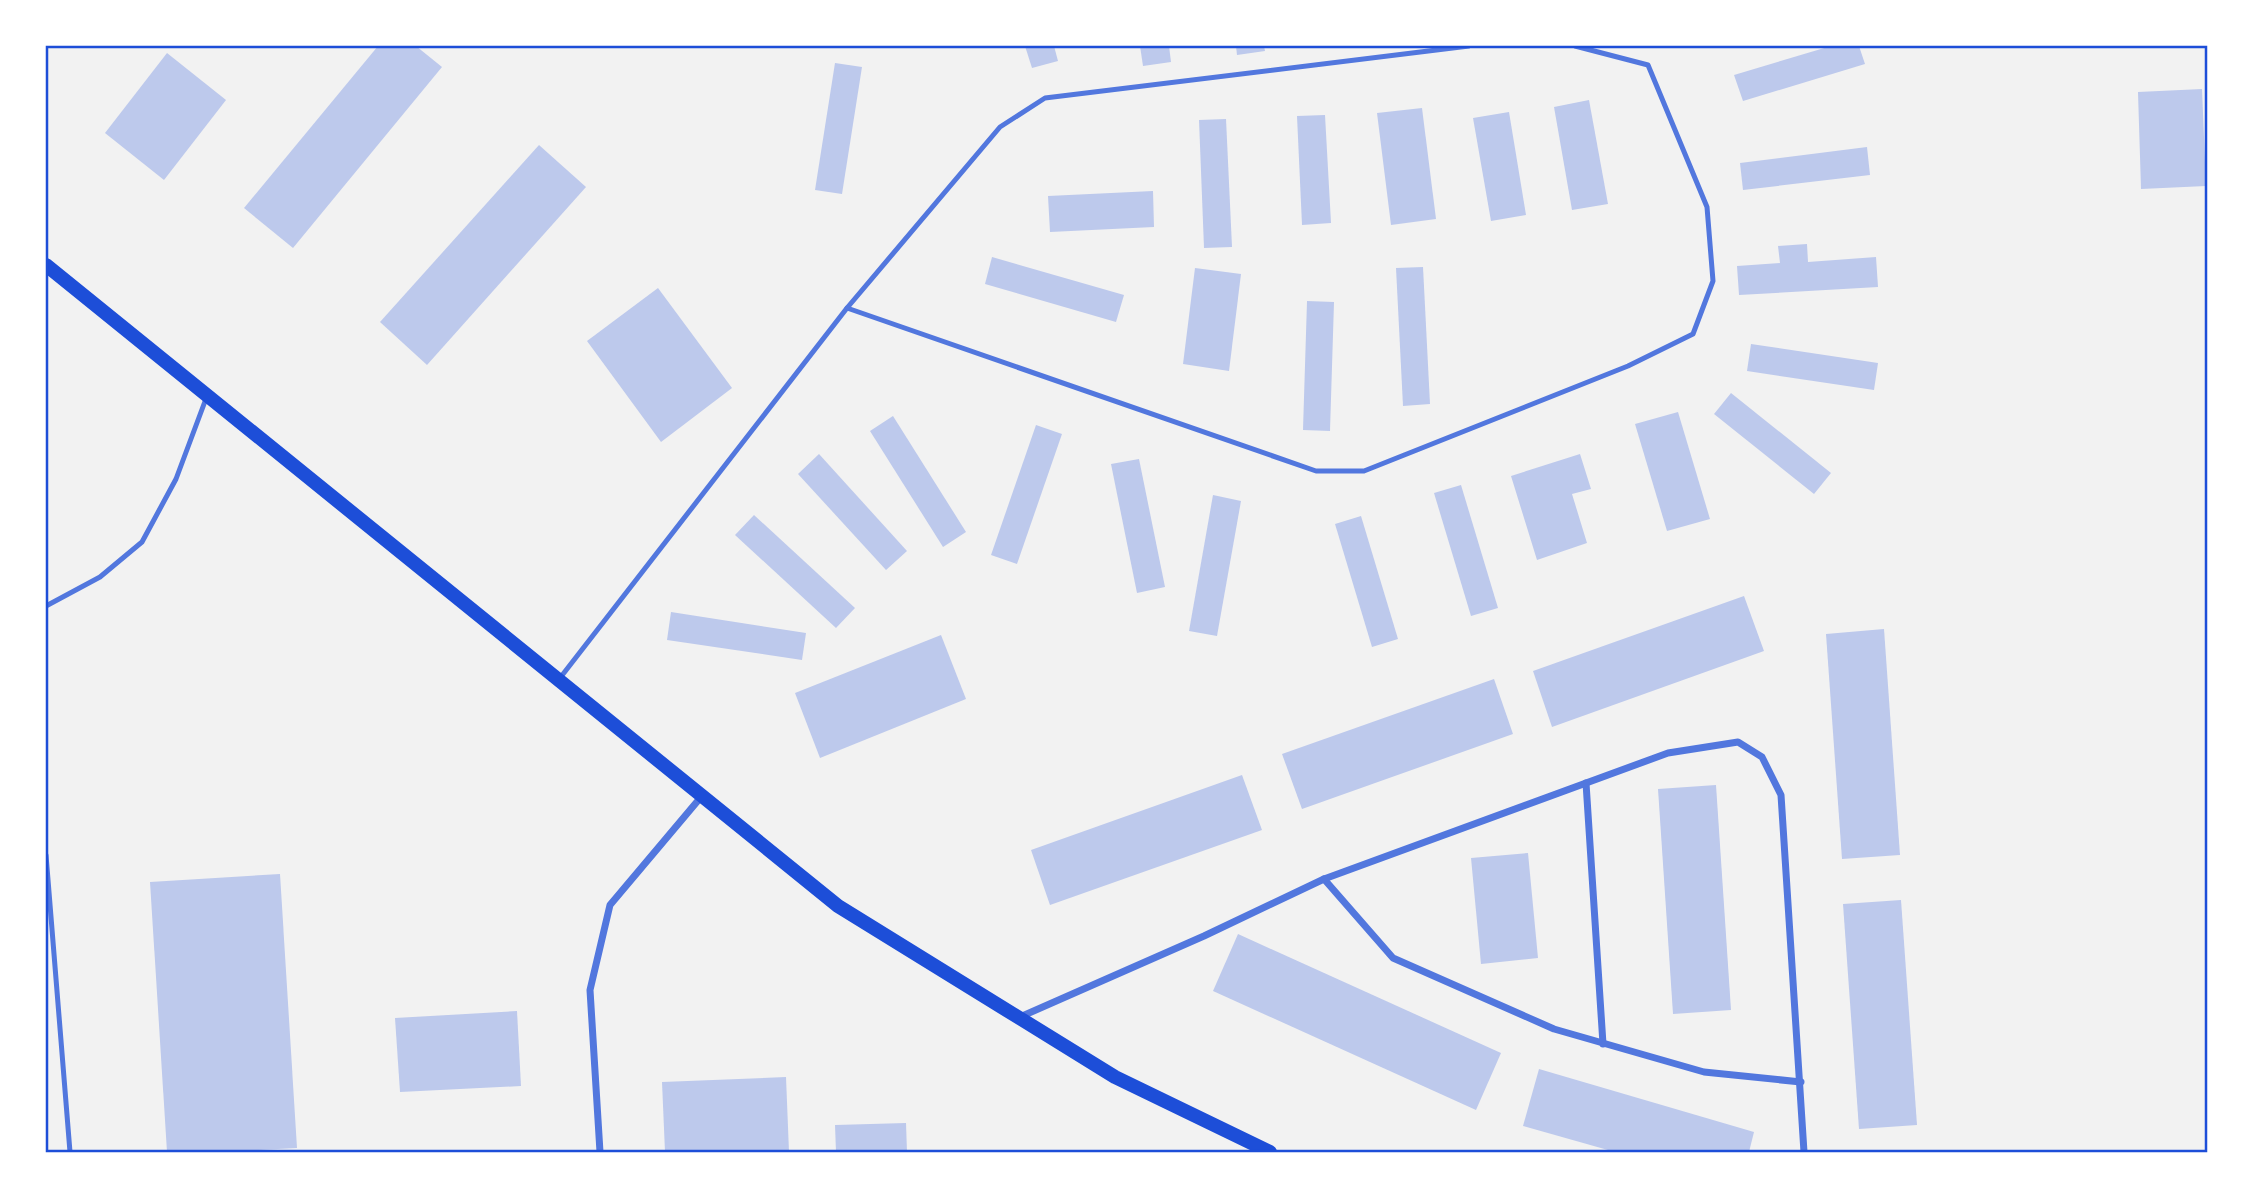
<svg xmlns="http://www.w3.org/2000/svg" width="2253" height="1198" viewBox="0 0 2253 1198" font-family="'Space Grotesk',sans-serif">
<rect width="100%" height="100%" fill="#f2f2f2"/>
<g fill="#bdc9ec">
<polygon points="378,46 416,46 442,67 293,248 244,208"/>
<polygon points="1025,46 1054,46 1058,61 1032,68"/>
<polygon points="1140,46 1169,46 1171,62 1143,66"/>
<polygon points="1236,46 1264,46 1265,51 1237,55"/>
<polygon points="1831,46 1859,46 1865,64 1743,101 1734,75"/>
<polygon points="167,53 226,100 164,180 105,133"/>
<polygon points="835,63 862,67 842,194 815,190"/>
<polygon points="2202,89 2206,186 2141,189 2138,92"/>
<polygon points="1589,100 1608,204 1572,210 1554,107"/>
<polygon points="1422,108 1436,219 1391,225 1377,113"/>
<polygon points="1509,112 1526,215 1491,221 1473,118"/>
<polygon points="1325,115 1331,223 1302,225 1297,116"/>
<polygon points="1226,119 1232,247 1204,248 1199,120"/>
<polygon points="539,145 586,187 427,365 380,322"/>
<polygon points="1867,147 1870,175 1743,190 1740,163"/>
<polygon points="1153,191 1154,227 1050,232 1048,196"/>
<polygon points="1807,244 1808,262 1876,257 1878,287 1739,295 1737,266 1780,263 1778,246"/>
<polygon points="992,257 1124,295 1116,322 985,284"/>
<polygon points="1423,267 1430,404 1403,406 1396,268"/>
<polygon points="1195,268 1241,274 1229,371 1183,364"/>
<polygon points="658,288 732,388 661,442 587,341"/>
<polygon points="1307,301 1334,302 1330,431 1303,430"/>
<polygon points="1751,344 1878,363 1874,390 1747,371"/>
<polygon points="1731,393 1831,473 1814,494 1714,414"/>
<polygon points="1678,412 1710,519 1667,531 1635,424"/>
<polygon points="893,416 966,532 943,547 870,431"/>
<polygon points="1036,425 1062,434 1017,564 991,555"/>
<polygon points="819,454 907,551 886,570 798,474"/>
<polygon points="1580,454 1591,489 1572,494 1587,543 1537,560 1511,476"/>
<polygon points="1139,459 1165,587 1137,593 1111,464"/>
<polygon points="1461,485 1498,608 1471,616 1434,493"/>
<polygon points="1213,495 1241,501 1217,636 1189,631"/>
<polygon points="754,515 855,608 836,628 735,535"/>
<polygon points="1361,516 1398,639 1372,647 1335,524"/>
<polygon points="1744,596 1764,651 1552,727 1533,671"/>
<polygon points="671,612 806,633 802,660 667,640"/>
<polygon points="1884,629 1900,855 1842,859 1826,634"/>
<polygon points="941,635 966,699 820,758 795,693"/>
<polygon points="1494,679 1513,734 1302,809 1282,754"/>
<polygon points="1242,775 1262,830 1050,905 1031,850"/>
<polygon points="1716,785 1731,1010 1673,1014 1658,789"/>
<polygon points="1528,853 1538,958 1481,964 1471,858"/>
<polygon points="280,874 297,1148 221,1152 167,1152 150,882"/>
<polygon points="1901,900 1917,1125 1859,1129 1843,904"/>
<polygon points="1238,934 1501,1053 1476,1110 1213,991"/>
<polygon points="517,1011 521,1086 400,1092 395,1018"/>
<polygon points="1539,1069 1754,1132 1749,1152 1615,1152 1523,1126"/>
<polygon points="786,1077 789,1152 665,1152 662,1082"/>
<polygon points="906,1123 907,1152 836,1152 835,1125"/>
</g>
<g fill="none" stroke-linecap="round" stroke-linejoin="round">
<g stroke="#5277de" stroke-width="5">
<polyline points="847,308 1316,471 1364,471 1628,366 1693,334 1713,281 1707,207 1648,65 1575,46"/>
<polyline points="46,606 100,577 142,542 176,479 207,396"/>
<polyline points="560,678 847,308 1000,127 1045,98 1469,46"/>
<polyline points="46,855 70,1152"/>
</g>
<g stroke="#5277de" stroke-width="7">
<polyline points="1586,783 1603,1044"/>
<polyline points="1324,879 1393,958 1554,1029 1704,1072 1801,1082"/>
<polyline points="1020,1017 1204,936 1324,879 1668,753 1738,742 1762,757 1781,795 1804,1152"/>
<polyline points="600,1152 590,990 610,905 701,797"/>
</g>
<polyline stroke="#1d4ed8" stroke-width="14" points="46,265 838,906 1115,1077 1270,1152"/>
</g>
<rect width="2253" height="1198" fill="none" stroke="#ffffff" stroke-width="94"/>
<rect x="47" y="47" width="2159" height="1104" fill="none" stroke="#1d4ed8" stroke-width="2.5"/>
</svg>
